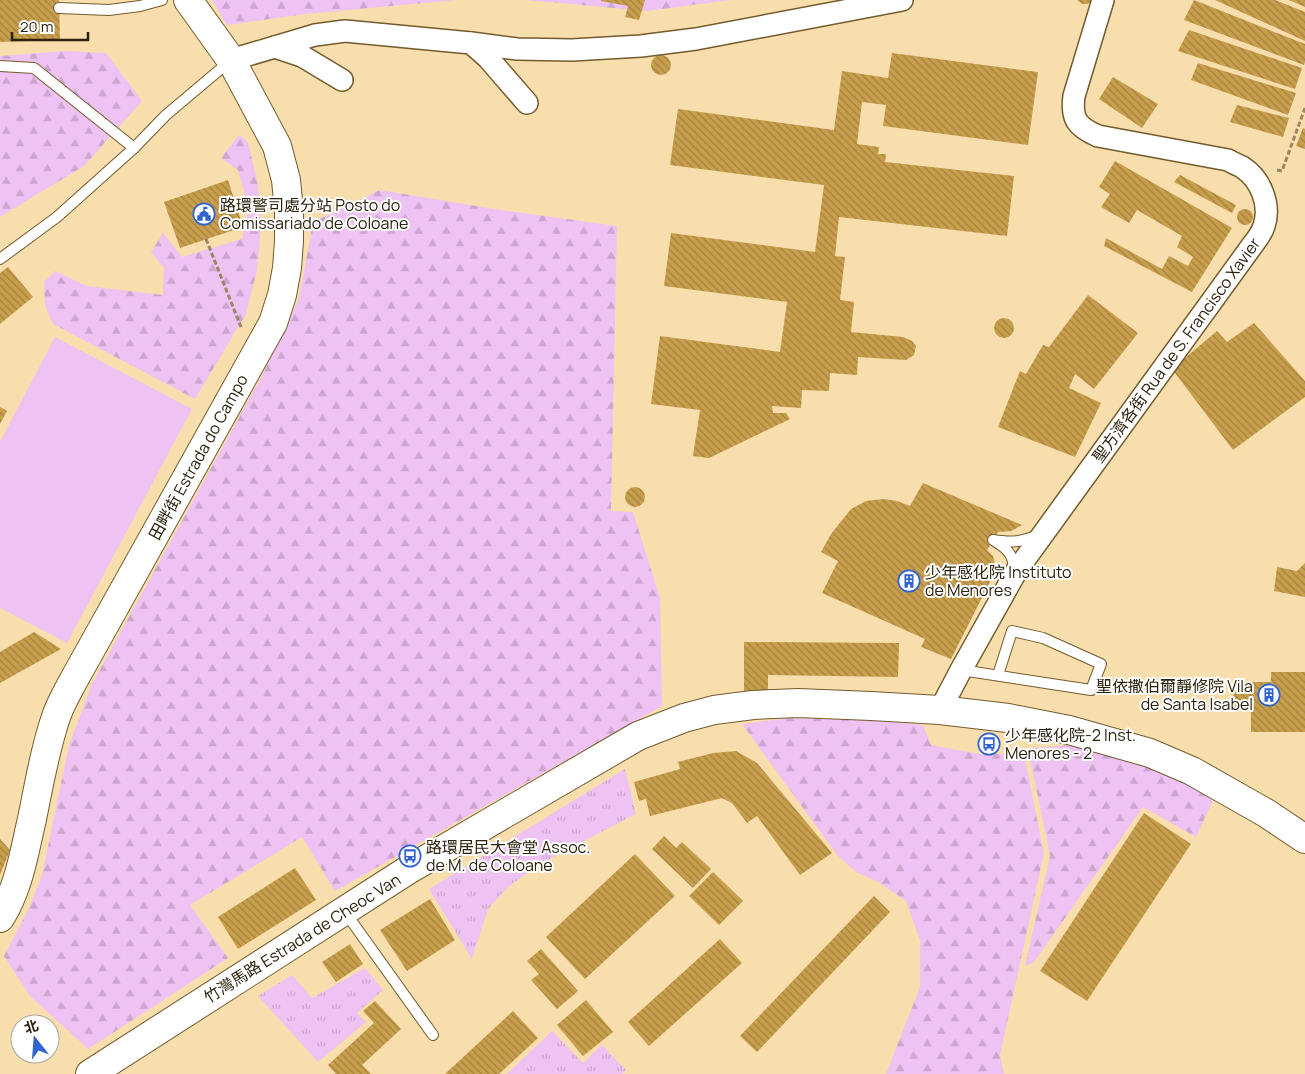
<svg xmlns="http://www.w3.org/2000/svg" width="1305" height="1074" viewBox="0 0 1305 1074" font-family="Manrope,'Noto Sans SC',sans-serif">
<defs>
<pattern id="grass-tufts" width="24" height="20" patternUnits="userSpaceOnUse" patternTransform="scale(1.25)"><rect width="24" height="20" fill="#eec2f3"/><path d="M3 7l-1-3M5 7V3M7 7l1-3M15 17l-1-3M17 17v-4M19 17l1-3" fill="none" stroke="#cca6cf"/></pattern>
<pattern id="forest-firs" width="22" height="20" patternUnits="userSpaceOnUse" patternTransform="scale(1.25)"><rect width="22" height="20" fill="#eec2f3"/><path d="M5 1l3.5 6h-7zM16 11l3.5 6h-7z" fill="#cca6cf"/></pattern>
<pattern id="building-back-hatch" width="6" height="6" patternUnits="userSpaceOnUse" patternTransform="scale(1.25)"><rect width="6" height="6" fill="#c89f4d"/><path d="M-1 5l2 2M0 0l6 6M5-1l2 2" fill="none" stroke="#a3813e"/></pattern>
</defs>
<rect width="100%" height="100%" fill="#f8deac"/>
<g fill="url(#grass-tufts)">
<polygon points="625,769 636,814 538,865 508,887 488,909 472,959 429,889"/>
<polygon points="365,968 383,990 357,1013 366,1022 318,1062 258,996 292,975 312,998"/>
<polygon points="552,1031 583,1063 602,1045 626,1070 622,1074 507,1074"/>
</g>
<g fill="url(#forest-firs)">
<polygon points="212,0 456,0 305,14 227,25"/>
<polygon points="526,0 730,0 647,11"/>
<polygon points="65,51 106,53 142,101 84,166 0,217 0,56"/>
<polygon points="239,135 248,142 258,185 261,228 257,270 246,314 195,399 53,324 45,305 44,282 55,271 87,286 163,295 164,268 151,252 163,233 182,257 242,239 249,208 238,170 221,158"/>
<polygon points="380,190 494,209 617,226 611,511 633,512 660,598 662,706 335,891 302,837 190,905 228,958 88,1049 30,996 4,956 29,908 42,875 69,745 92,684 262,376 299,299 313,222"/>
<polygon points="789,718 870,719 923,725 931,745 979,754 1024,754 1044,853 1000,1055 1004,1074 886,1074 920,987 920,940 906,901 878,882 856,872 838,856 742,724"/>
<polygon points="1071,745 1116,751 1215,796 1196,837 1143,807 1034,962 1025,966 1050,856 1029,753 1034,748"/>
</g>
<polygon fill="#eec2f3" points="55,337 192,409 67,643 0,608 0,442"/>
<g fill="url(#building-back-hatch)">
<polygon points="0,0 59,0 60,40 0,42"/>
<polygon points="601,0 645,0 639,20 625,17 628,6 601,1"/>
<polygon points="1077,0 1092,0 1088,4 1082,4"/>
<polygon points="1194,0 1305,44 1305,62 1304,65 1184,20"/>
<polygon points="1215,0 1275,0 1305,12 1305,41"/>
<polygon points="1289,0 1305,0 1305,7"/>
<polygon points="1189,30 1302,68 1295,89 1178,51"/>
<polygon points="892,53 1038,72 1028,145 883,126 886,105 862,102 857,144 879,147 878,154 886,154 885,162 1014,176 1007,236 839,217 835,256 845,257 840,300 854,302 851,332 903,337 912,341 916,346 914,355 906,360 858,357 857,375 830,373 829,391 802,390 801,408 772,406 773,413 786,413 790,419 709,458 693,456 700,410 651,404 660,336 780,352 787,302 664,286 671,233 815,252 824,185 670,165 678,109 834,130 842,71 888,78"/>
<circle cx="661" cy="65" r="10"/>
<polygon points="1198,63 1296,93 1288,115 1191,80"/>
<polygon points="1113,77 1158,104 1142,128 1099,99"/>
<polygon points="1237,105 1289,118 1283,137 1230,122"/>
<polygon points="1303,128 1305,129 1305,149 1296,146"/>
<polygon points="1115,161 1232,228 1192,292 1104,246 1106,238 1162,269 1169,256 1188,266 1193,257 1177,247 1182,236 1137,210 1129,223 1101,207 1110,194 1099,187"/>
<polygon points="1180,175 1236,205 1232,213 1174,182"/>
<polygon points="228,180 243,227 180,248 164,202"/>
<circle cx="1245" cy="217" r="8"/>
<polygon points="8,267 33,297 0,324 0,273"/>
<polygon points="1088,295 1138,333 1094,389 1075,374 1069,388 1101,403 1075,457 998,427 1020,371 1026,374 1043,345 1049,347"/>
<circle cx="1004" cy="328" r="10"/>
<polygon points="1254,323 1305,381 1305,397 1233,450 1172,369 1217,331 1227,342"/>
<polygon points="0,407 7,411 0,424"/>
<polygon points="923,483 1022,525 1011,531 998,532 987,550 993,556 996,570 951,659 921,647 925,639 822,593 838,561 821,552 831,534 851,509 866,501 884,499 897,501 910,506"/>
<circle cx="635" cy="497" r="10"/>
<polygon points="1305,563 1305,597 1274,591 1277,567 1297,571"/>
<polygon points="34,632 61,649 0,683 0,652"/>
<polygon points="744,642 899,643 898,677 768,675 768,691 744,691"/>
<polygon points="1271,672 1305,672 1305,732 1251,732 1251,707 1233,708 1234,682 1271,682"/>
<polygon points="736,751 757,763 832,853 800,875 757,816 747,823 732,803 722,798 650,816 646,799 639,801 634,782 680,769 678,762 713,753"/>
<polygon points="1144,813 1191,844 1087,1001 1040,971"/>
<polygon points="664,836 676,848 682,842 711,869 693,888 652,849"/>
<polygon points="0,839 10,850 0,875"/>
<polygon points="635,854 675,896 585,979 546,937"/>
<polygon points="295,868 316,900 238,949 218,917"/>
<polygon points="713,872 743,901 719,925 689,896"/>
<polygon points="874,896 890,912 757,1052 740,1036"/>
<polygon points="430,899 455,940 407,971 380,930"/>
<polygon points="720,939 742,963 649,1046 628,1022"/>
<polygon points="350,944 363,964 336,982 322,962"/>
<polygon points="541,949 578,991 557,1009 531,980 539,974 527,961"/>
<polygon points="586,1000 613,1032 583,1056 557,1025"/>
<polygon points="375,1001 401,1029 362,1065 371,1074 336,1074 328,1065 374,1023 363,1011"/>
<polygon points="513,1011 538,1038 499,1074 445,1074"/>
</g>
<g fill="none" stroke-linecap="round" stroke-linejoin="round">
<g stroke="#725b2d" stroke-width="12">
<g id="service">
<polyline points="59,8 109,10 140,6 162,0"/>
<polyline points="0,66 34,68 134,148"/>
<polyline points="0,259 57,217 134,148 166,115 230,61"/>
<path d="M993 540C1013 543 1020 542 1039 535"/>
<path d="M996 542C1008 549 1014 556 1014 570"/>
<polyline points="961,670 1091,690 1101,664 1043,638 1012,631 998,675"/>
<polyline points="345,912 433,1035"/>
</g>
</g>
<g stroke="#725b2d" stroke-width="24">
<g id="minor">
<polyline points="471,43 488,58 527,103"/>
<polyline points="275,47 302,56 342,80"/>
<polyline points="231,60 315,35 345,31 471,43 517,49 572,50 641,46 696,39 902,0"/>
<path d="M940 710 961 670 1017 570 1254 243C1258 238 1262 232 1264 226 1271 205 1261 179 1242 167 1238 165 1233 163 1228 160L1098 136C1077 127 1071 119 1074 96L1103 0"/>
</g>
</g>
<g stroke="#725b2d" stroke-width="30">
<g id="secondary">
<path d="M0 918C19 888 24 853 32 819 39 785 45 748 57 714 62 701 69 689 76 676L273 323 282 295 287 268 289 241V211L286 180 277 146 231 60 188 0"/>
<polyline points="90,1074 408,870 638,736 684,718 714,710 753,705 798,703 871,706 940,710 1008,718 1069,730 1150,753 1192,771 1266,813 1305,839"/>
</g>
</g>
<g stroke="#998662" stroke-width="3" stroke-dasharray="5 2.5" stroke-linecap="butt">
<polyline points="1277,170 1282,171 1305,108"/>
<polyline points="206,239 241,327"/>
</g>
<use href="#service" stroke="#fff" stroke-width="10"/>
<use href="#minor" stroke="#fff" stroke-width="21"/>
<use href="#secondary" stroke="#fff" stroke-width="28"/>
</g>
<defs>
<g id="civic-ring" transform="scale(1.125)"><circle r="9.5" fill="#fff" stroke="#3063d1" stroke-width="1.5"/><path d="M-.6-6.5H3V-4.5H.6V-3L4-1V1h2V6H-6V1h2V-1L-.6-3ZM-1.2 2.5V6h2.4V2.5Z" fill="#3063d1"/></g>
<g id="building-ring" transform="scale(1.125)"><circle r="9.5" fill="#fff" stroke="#3063d1" stroke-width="1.5"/><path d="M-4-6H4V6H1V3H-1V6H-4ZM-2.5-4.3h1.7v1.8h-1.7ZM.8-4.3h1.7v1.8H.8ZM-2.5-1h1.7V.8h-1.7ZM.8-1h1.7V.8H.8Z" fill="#3063d1"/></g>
<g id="bus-ring" transform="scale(1.125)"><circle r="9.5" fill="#fff" stroke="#3063d1" stroke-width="1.5"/><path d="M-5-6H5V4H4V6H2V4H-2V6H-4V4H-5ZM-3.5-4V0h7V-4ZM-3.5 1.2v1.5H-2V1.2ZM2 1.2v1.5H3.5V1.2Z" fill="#3063d1"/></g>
</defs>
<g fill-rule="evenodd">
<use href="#civic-ring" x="204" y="214"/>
<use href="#building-ring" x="909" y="581"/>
<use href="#building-ring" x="1269" y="695"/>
<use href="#bus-ring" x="989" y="744"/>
<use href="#bus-ring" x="410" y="856"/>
</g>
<g text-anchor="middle" stroke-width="4" stroke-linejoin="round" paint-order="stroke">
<g font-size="16" fill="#2c220e" stroke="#fff" text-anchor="start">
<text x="220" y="211">路環警司處分站 Posto do<tspan x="220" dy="18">Comissariado de Coloane</tspan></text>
<text x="925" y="578">少年感化院 Instituto<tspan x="925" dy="18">de Menores</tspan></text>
<text x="1253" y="692" text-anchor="end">聖依撒伯爾靜修院 Vila<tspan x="1253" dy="18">de Santa Isabel</tspan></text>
<text x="1005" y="741">少年感化院-2 Inst.<tspan x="1005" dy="18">Menores - 2</tspan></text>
<text x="426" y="853">路環居民大會堂 Assoc.<tspan x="426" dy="18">de M. de Coloane</tspan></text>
</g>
<g font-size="16" fill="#2c220e" stroke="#fff">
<text transform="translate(1176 350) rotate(-54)" y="6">聖方濟各街 Rua de S. Francisco Xavier</text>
<text transform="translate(198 457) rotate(-61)" y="6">田畔街 Estrada do Campo</text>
<text transform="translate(302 938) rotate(-32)" y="6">竹灣馬路 Estrada de Cheoc Van</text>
</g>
</g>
<g transform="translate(35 1039) rotate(343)"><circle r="24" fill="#ffffff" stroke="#aba79f"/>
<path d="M0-4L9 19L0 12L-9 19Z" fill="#3063d1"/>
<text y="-8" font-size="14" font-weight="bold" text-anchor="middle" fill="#2c220e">北</text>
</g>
<path d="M12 32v8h76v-8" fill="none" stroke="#2c220e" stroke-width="2.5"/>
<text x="20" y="32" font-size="15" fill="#2c220e" stroke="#ffffff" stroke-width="4" paint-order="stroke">20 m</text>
</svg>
